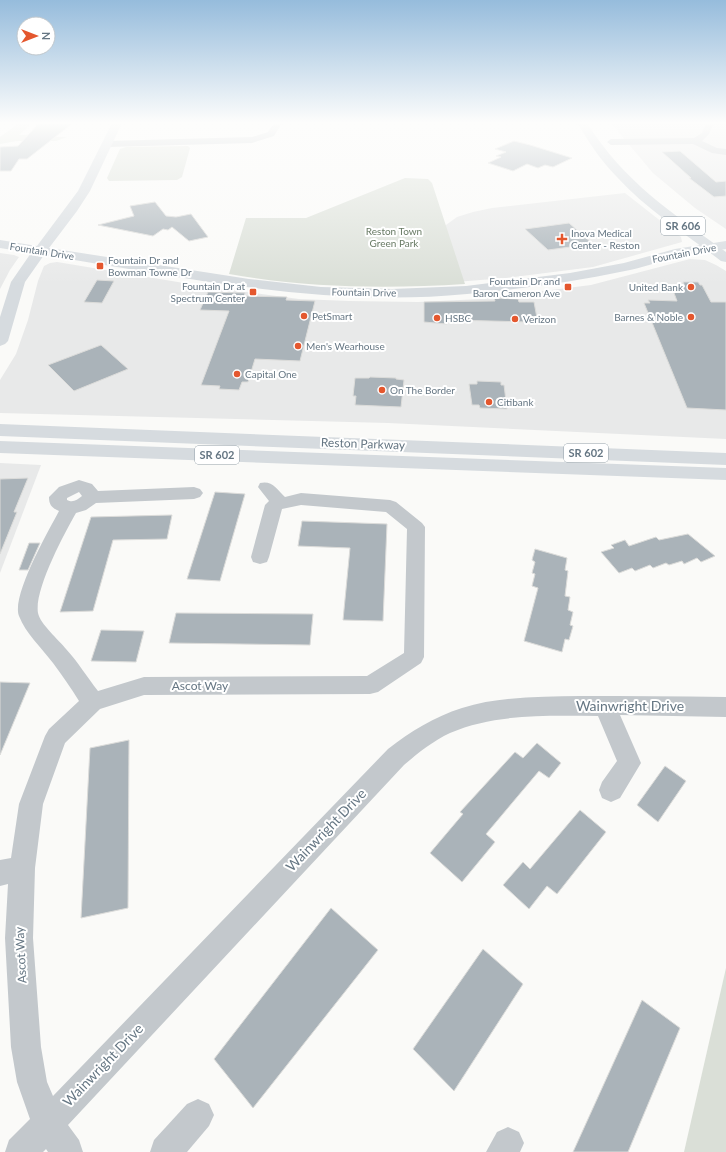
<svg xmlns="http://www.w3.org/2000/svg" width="726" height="1152" viewBox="0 0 726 1152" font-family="Lato,sans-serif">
<rect width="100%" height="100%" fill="#fafaf8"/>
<g fill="#e8e9e9">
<polygon points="611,123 726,123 726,229 695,208 653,173"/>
<polygon points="625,193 681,237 682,242 593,267 506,278 455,282 441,241 446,225 457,217 473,212 492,208"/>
<polygon points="0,253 14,255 19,257 10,270 0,289"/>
<polygon points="690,259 705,260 716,265 726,271 726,439 388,423 0,413 0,380 16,354 28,320 38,281 44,266 50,263 57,262 208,287 299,299 349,301 418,302 481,299 591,285"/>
<polygon points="0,463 41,465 0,573"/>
</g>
<g fill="#dadfd7">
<polygon points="19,123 32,123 19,135 45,134 44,137 67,137 56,141 17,141 0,144 0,137"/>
<polygon points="188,146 190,148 182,177 177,180 109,181 107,178 120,149 126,147"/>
<path d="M405 178 428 179 432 183 465 284C386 289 307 288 229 274L246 218H306Z"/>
<polygon points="726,968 726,1152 684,1152"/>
</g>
<g fill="#aab3b9" stroke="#dcdcda">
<polygon points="39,123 73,123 27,159 19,159 11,171 0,171 0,147 18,146"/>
<polygon points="514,141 530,145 572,158 553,167 545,165 538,168 527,164 513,171 488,163 501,157 496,156 506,152 495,149"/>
<polygon points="680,151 716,182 726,181 726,196 714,197 689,178 691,178 662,152"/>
<polygon points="155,202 166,216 176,217 191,214 208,237 189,241 172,227 168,230 163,229 153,236 98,225 134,216 130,206"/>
<polygon points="569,223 593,244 548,250 525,229"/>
<polygon points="97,280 114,281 102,303 84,302"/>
<polygon points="683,282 698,282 700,285 702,285 711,302 726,302 726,410 687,408 644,303 650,303 648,300 677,301 671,285 678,286 677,284 684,284"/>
<polygon points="208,292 245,293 244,296 287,297 286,300 315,301 300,361 255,359 248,382 242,382 239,390 219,389 220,386 201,385 229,311 200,310"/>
<polygon points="494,298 518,299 519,302 534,302 537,318 528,318 529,322 452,320 452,323 447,323 447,324 424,322 424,302 495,301"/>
<polygon points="101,345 128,369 74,391 48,365"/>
<polygon points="370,377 396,378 396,379 404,380 401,407 355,405 356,396 353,396 355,378 369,378"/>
<polygon points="477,381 501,382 501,385 504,385 507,409 480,408 479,405 472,405 469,384 477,384"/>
<polygon points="28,478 14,512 17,512 0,554 0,479"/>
<polygon points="215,492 245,494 220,581 187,579"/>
<polygon points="172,515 167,539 113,540 93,611 60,612 91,517"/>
<polygon points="302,521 387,524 383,621 343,620 350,548 298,546"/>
<polygon points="688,534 715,556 701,562 697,558 684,564 682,561 669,565 666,563 653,568 650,565 635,571 632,568 619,573 601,552 614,548 611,545 625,540 629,546 656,537 659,540"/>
<polygon points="29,543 40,543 28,570 19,570"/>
<polygon points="535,549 567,558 565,570 568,571 565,596 570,597 568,610 573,612 570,625 573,626 569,640 565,639 562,652 524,641 538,588 532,586 535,574 532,573 535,562 532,560"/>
<polygon points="176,613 313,614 310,645 169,643"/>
<polygon points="101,630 144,631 136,662 91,661"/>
<polygon points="0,682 30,683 0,755"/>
<polygon points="129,740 128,908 81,918 90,748"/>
<polygon points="537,743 561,763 549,778 539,771 486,834 495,842 462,882 430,853 463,814 460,812 515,752 523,758"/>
<polygon points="665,766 686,781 658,822 637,805"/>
<polygon points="580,810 606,832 557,894 547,886 529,909 503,885 523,862 530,869"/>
<polygon points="331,908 378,950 253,1108 214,1059"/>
<polygon points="483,949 523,984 454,1091 413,1049"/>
<polygon points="642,1000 680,1028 628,1152 573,1152"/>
</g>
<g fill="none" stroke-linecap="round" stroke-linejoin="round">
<g fill="#c3c8cc" fill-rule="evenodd">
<polygon points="274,123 282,123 274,136 252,143 107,147 103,144 107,141 252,137 268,132"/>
<polygon points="706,123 714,123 709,134 702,141 717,148 726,149 726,155 712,153 693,144 611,145 607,142 611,139 694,138 702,133"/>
<path d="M79 480 92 484 98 491 194 487 200 489 203 493 200 497 194 499 96 503 86 510 76 513C64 534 34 590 38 613 40 624 59 640 66 649 78 662 87 677 98 691L144 677 367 676 404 653 407 529 386 512 301 505 282 509 269 557 267 562 260 564 253 562 251 557 265 505 269 501 258 487 260 483C272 480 277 489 285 497L301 493 390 500 396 502 422 523 425 527 424 657 421 663 378 692 370 694 144 695 100 709 65 743 43 804 35 868 33 938 41 1047 47 1082 53 1096 388 749C411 731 434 717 462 708 499 696 541 697 580 696 628 696 677 696 726 697V717L620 715 641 763 620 798 611 802 602 798 599 790 602 782 617 761 598 716C549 716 496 713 450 733 433 741 418 753 404 765L68 1125 79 1140 83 1152H48L46 1149 43 1152H5L9 1140 30 1119 17 1082 11 1047 5 938 8 884 0 886V860L11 858 19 804 45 736 49 729 79 701C71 688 62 675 53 663 41 647 26 634 19 616 11 596 49 530 59 511 52 508 49 505 49 497L59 487ZM79 492 82 496C77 500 73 503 67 500V498Z"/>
<polygon points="198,1099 209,1104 214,1115 209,1126 187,1152 150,1152 154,1140 187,1104"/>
<polygon points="508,1127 519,1132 524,1143 520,1152 486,1152 497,1132"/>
</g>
<path fill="#d6dbdf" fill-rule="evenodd" d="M112 123H122L90 191 77 211 49 248 249 279 321 287 392 289 466 286 570 273 624 263 675 249 726 241V249C709 252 691 253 675 257 658 262 642 268 625 271 573 282 520 289 467 294 325 308 183 277 44 255L25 282 8 341 5 344 0 346V317L11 282 31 253 0 248V240L37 246 78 191Z"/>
<g fill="#d6dbdf" fill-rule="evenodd">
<path d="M577 123H587C625 183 670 211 726 252V262L721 261C686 234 647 210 617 177 601 161 589 142 577 123Z"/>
<polygon points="0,424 726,453 726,465 0,436"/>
<polygon points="0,441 726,468 726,480 0,453"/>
</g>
</g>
<linearGradient id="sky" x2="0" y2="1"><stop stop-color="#96bcdc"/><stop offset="0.43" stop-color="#fdfdfc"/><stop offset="1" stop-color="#fdfdfc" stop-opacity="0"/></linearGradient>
<rect width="726" height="285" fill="url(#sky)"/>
<g fill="#e4572e" stroke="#fff" stroke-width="1.5">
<path d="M560 233h4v4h4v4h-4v4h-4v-4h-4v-4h4z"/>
<rect x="96" y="262" width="8" height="8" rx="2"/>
<rect x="564" y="283" width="8" height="8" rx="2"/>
<circle cx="691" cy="287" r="4"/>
<rect x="249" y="288" width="8" height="8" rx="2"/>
<circle cx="304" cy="316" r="4"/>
<circle cx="691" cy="317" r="4"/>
<circle cx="437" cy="318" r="4"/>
<circle cx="515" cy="319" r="4"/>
<circle cx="298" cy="346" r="4"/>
<circle cx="237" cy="374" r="4"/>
<circle cx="382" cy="390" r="4"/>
<circle cx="489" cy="402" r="4"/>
</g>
<g text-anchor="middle" stroke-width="4" stroke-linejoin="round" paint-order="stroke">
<g font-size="10" fill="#687a64" stroke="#fff">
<text x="394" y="235">Reston Town<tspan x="394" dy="12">Green Park</tspan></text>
</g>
<g font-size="10" fill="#657683" stroke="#fff" text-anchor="start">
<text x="571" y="237">Inova Medical<tspan x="571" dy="12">Center - Reston</tspan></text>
<text x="108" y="264">Fountain Dr and<tspan x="108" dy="12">Bowman Towne Dr</tspan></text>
<text x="560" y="285" text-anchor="end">Fountain Dr and<tspan x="560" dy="12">Baron Cameron Ave</tspan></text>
<text x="245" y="290" text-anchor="end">Fountain Dr at<tspan x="245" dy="12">Spectrum Center</tspan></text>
<text x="683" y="291" text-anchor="end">United Bank</text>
<text x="312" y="320">PetSmart</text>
<text x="683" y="321" text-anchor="end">Barnes &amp; Noble</text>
<text x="445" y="322">HSBC</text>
<text x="523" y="323">Verizon</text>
<text x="306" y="350">Men's Wearhouse</text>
<text x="245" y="378">Capital One</text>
<text x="390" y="394">On The Border</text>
<text x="497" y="406">Citibank</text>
</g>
<g font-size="10" fill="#657683" stroke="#fff">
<text transform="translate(42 251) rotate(9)" y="4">Fountain Drive</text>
<text transform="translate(684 253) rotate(-11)" y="4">Fountain Drive</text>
<text transform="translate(364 292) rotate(1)" y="4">Fountain Drive</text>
</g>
<g fill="#fff" stroke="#939fa8" stroke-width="1">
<rect x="661" y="217" width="44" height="18" rx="3"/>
<rect x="564" y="444" width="44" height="18" rx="3"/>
<rect x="195" y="446" width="44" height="18" rx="3"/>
</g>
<g font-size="11" font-weight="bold" fill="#657683">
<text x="683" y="230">SR 606</text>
<text x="586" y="457">SR 602</text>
<text x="217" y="459">SR 602</text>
</g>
<g font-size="12" fill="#657683" stroke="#fff">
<text transform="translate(363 444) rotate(2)" y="4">Reston Parkway</text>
<text x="200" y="690">Ascot Way</text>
<text transform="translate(21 955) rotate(-93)" y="4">Ascot Way</text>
</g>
<g font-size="14" fill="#657683" stroke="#fff">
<text x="630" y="711">Wainwright Drive</text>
<text transform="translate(326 830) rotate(-46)" y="5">Wainwright Drive</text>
<text transform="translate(103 1065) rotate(-46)" y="5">Wainwright Drive</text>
</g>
</g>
<g transform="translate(36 36) rotate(90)"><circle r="19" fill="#ffffff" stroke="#c1c8cd"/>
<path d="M0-3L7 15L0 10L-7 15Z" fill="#e4572e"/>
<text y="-6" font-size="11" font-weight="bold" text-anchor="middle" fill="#657683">N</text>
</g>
</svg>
